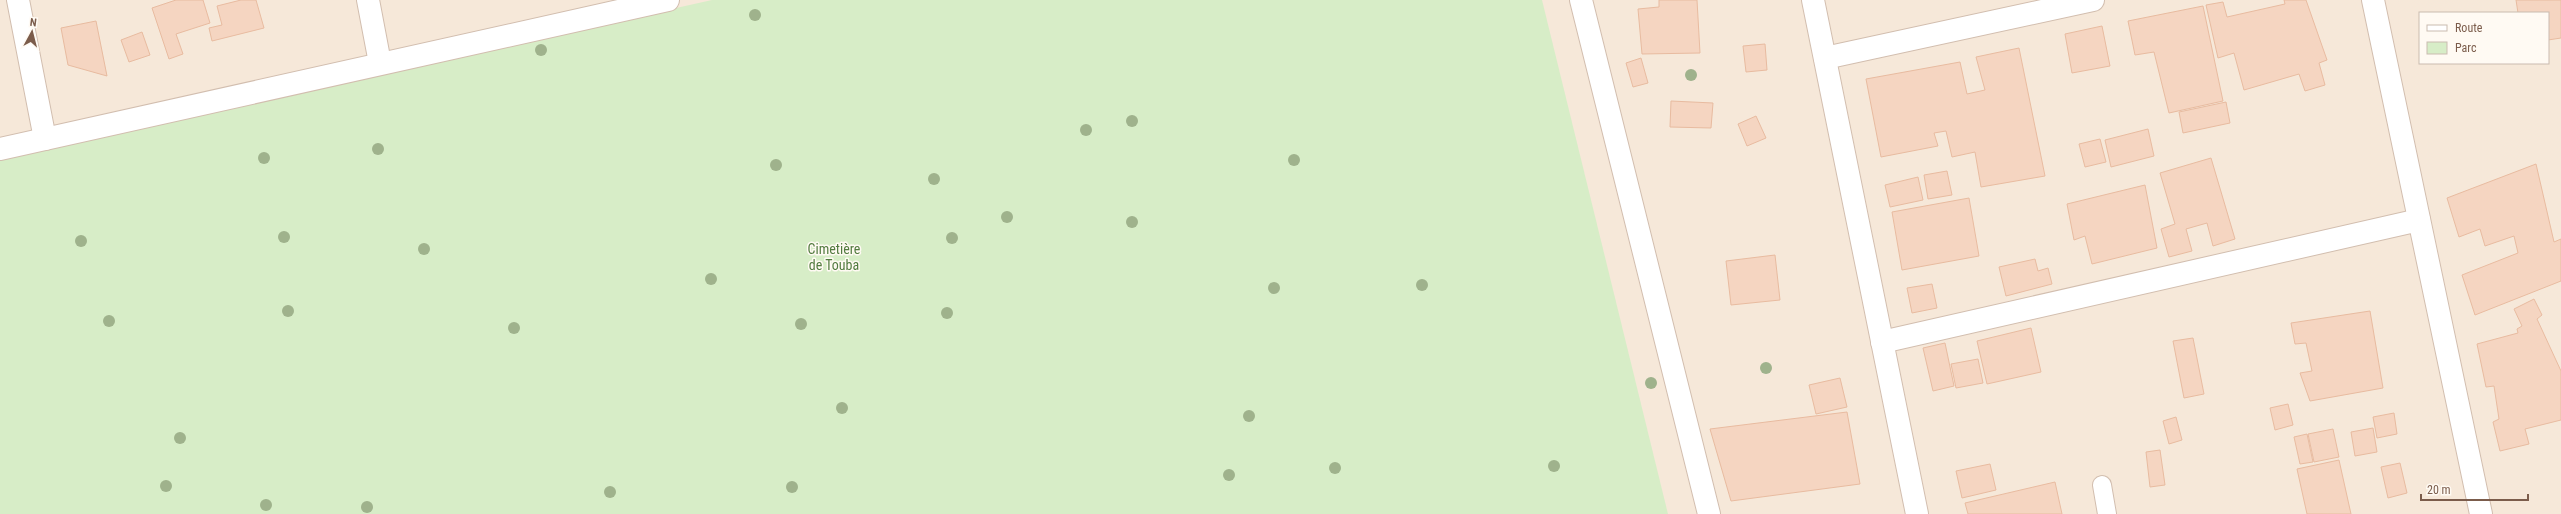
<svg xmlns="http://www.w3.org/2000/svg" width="2561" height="514" viewBox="0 0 2561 514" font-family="'Roboto Condensed',sans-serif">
<rect width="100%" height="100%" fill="#fef6eb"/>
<path fill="#f6e8d9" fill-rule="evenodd" d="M0 0H2561V514H0ZM2420 13H2548V63H2420Z"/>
<polygon fill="#d7edc7" points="712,0 1542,0 1668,514 0,514 0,159"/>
<g fill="#f5d5c1" stroke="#e8bba0">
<polygon points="176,0 203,0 210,23 176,34 183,54 169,59 152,8"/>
<polygon points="241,0 256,0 264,28 212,41 209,28 222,25 217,6"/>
<polygon points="1659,0 1697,0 1700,53 1642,54 1638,9 1659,7"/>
<polygon points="2284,0 2306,0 2327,60 2319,63 2325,85 2305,91 2299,74 2244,90 2234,53 2218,58 2206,5 2223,2 2227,17 2285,4"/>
<polygon points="2516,0 2561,0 2561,38 2548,40 2548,13 2518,13"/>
<polygon points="2203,6 2223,101 2169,113 2154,52 2135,55 2128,21"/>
<polygon points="96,21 107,76 68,65 61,28"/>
<polygon points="2102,26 2110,66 2072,73 2065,34"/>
<polygon points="142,32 150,55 129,62 121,40"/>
<polygon points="1765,44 1767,70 1746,72 1743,46"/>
<polygon points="2019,48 2045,176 1981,187 1975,152 1952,157 1946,131 1934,133 1938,146 1881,157 1866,79 1960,62 1967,94 1985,90 1976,57"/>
<polygon points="1641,58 1648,83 1633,87 1626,63"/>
<polygon points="1671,101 1713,103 1711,128 1670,127"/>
<polygon points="2226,102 2230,123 2183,133 2179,112"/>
<polygon points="1756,116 1766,138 1747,146 1738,124"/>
<polygon points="2148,129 2154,156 2111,167 2105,140"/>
<polygon points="2100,139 2106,162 2085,167 2079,144"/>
<polygon points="2211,158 2235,239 2213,246 2207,223 2186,229 2192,251 2169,257 2161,229 2175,224 2160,173"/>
<polygon points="2536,164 2554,242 2561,239 2561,281 2475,315 2462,275 2518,253 2514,236 2485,246 2480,229 2459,237 2447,198"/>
<polygon points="1947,171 1952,195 1928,199 1924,175"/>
<polygon points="1918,177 1923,200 1890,207 1885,185"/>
<polygon points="2145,185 2157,248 2092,264 2085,236 2074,240 2067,204"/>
<polygon points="1969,198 1979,256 1902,270 1892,212"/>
<polygon points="1775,255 1780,300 1731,305 1726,261"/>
<polygon points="2035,259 2038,271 2048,268 2052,284 2006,296 1999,267"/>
<polygon points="1932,284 1937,308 1912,313 1907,288"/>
<polygon points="2534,299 2542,315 2537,319 2561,371 2561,420 2525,429 2529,444 2500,451 2493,422 2499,419 2494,386 2486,387 2477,344 2518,333 2517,329 2522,326 2514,309"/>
<polygon points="2370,311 2383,388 2310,401 2300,373 2312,371 2306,343 2295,344 2291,323"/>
<polygon points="2031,328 2041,372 1987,384 1977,341"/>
<polygon points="2193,338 2204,394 2184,398 2173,341"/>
<polygon points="1945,343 1954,386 1933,391 1923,348"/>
<polygon points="1978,359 1983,383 1956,388 1951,364"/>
<polygon points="1840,378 1847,407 1816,414 1809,385"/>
<polygon points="2288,404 2293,425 2275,430 2270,408"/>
<polygon points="1847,412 1860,484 1731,501 1710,429"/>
<polygon points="2394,413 2397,434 2377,438 2373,417"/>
<polygon points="2176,417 2182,440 2169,444 2163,421"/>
<polygon points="2373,428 2377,452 2355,456 2351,432"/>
<polygon points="2333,429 2339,457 2314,462 2308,434"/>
<polygon points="2307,434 2313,462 2300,464 2294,437"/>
<polygon points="2160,450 2165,485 2150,487 2146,452"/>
<polygon points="2339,460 2351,514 2307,514 2297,469"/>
<polygon points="2400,463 2407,493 2388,498 2381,467"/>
<polygon points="1990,464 1996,490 1962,498 1956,471"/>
<polygon points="2055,482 2062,514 1968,514 1965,503"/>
</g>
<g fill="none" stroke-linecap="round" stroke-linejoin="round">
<g stroke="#d2beaf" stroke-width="20">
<polyline id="lane" points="2102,485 2107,514"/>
</g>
<g stroke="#d2beaf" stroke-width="24">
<g id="street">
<polyline points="18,0 45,139"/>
<polyline points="368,0 380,63"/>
<polyline points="1581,0 1709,514"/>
<polyline points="1813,0 1917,514"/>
<polyline points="2373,0 2481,514"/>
<polyline points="1825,58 2093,0"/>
<polyline points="0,149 668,0"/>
<polyline points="1882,342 2419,220"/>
</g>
</g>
<use href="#lane" stroke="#fff" stroke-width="18"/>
<use href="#street" stroke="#fff" stroke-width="22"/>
</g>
<g fill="#9fb28c">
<circle cx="755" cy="15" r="6"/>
<circle cx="541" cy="50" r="6"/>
<circle cx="1691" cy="75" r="6"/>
<circle cx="1132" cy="121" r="6"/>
<circle cx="1086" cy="130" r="6"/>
<circle cx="378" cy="149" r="6"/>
<circle cx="264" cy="158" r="6"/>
<circle cx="1294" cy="160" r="6"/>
<circle cx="776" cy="165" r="6"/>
<circle cx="934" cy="179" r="6"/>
<circle cx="1007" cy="217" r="6"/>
<circle cx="1132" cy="222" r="6"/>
<circle cx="284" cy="237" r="6"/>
<circle cx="952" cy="238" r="6"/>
<circle cx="81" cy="241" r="6"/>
<circle cx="424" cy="249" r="6"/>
<circle cx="711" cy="279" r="6"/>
<circle cx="1422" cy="285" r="6"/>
<circle cx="1274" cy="288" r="6"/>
<circle cx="288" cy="311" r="6"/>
<circle cx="947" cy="313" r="6"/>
<circle cx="109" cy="321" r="6"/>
<circle cx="801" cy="324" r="6"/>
<circle cx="514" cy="328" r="6"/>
<circle cx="1766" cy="368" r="6"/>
<circle cx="1651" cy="383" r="6"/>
<circle cx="842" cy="408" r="6"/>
<circle cx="1249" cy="416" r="6"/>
<circle cx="180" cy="438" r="6"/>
<circle cx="1554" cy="466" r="6"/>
<circle cx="1335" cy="468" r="6"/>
<circle cx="1229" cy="475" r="6"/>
<circle cx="166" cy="486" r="6"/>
<circle cx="792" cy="487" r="6"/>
<circle cx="610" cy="492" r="6"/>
<circle cx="266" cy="505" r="6"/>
<circle cx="367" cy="507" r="6"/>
</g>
<g text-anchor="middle" stroke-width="3" stroke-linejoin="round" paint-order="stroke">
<g font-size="14" fill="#527b3f" stroke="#fffaf3">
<text x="834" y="254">Cimetière<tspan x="834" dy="16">de Touba</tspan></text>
</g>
</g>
<rect x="2419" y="12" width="130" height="52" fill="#fffaf3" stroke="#cabbb0"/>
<rect x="2427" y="25" width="20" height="6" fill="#ffffff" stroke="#cabbb0"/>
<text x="2455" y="32" font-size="12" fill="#7b5c4b">Route</text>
<rect x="2427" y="42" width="20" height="12" fill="#d7edc7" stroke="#cabbb0"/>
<text x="2455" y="52" font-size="12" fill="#7b5c4b">Parc</text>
<g transform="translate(32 32) rotate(7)" stroke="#fffaf3" stroke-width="3" paint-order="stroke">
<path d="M0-3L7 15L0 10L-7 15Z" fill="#7b5c4b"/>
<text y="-6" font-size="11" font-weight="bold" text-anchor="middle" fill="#7b5c4b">N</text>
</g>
<path d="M2421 494v6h107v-6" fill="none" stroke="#7b5c4b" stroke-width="2"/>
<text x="2427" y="494" font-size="12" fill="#7b5c4b" stroke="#fffaf3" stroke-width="3" paint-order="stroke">20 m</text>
</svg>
